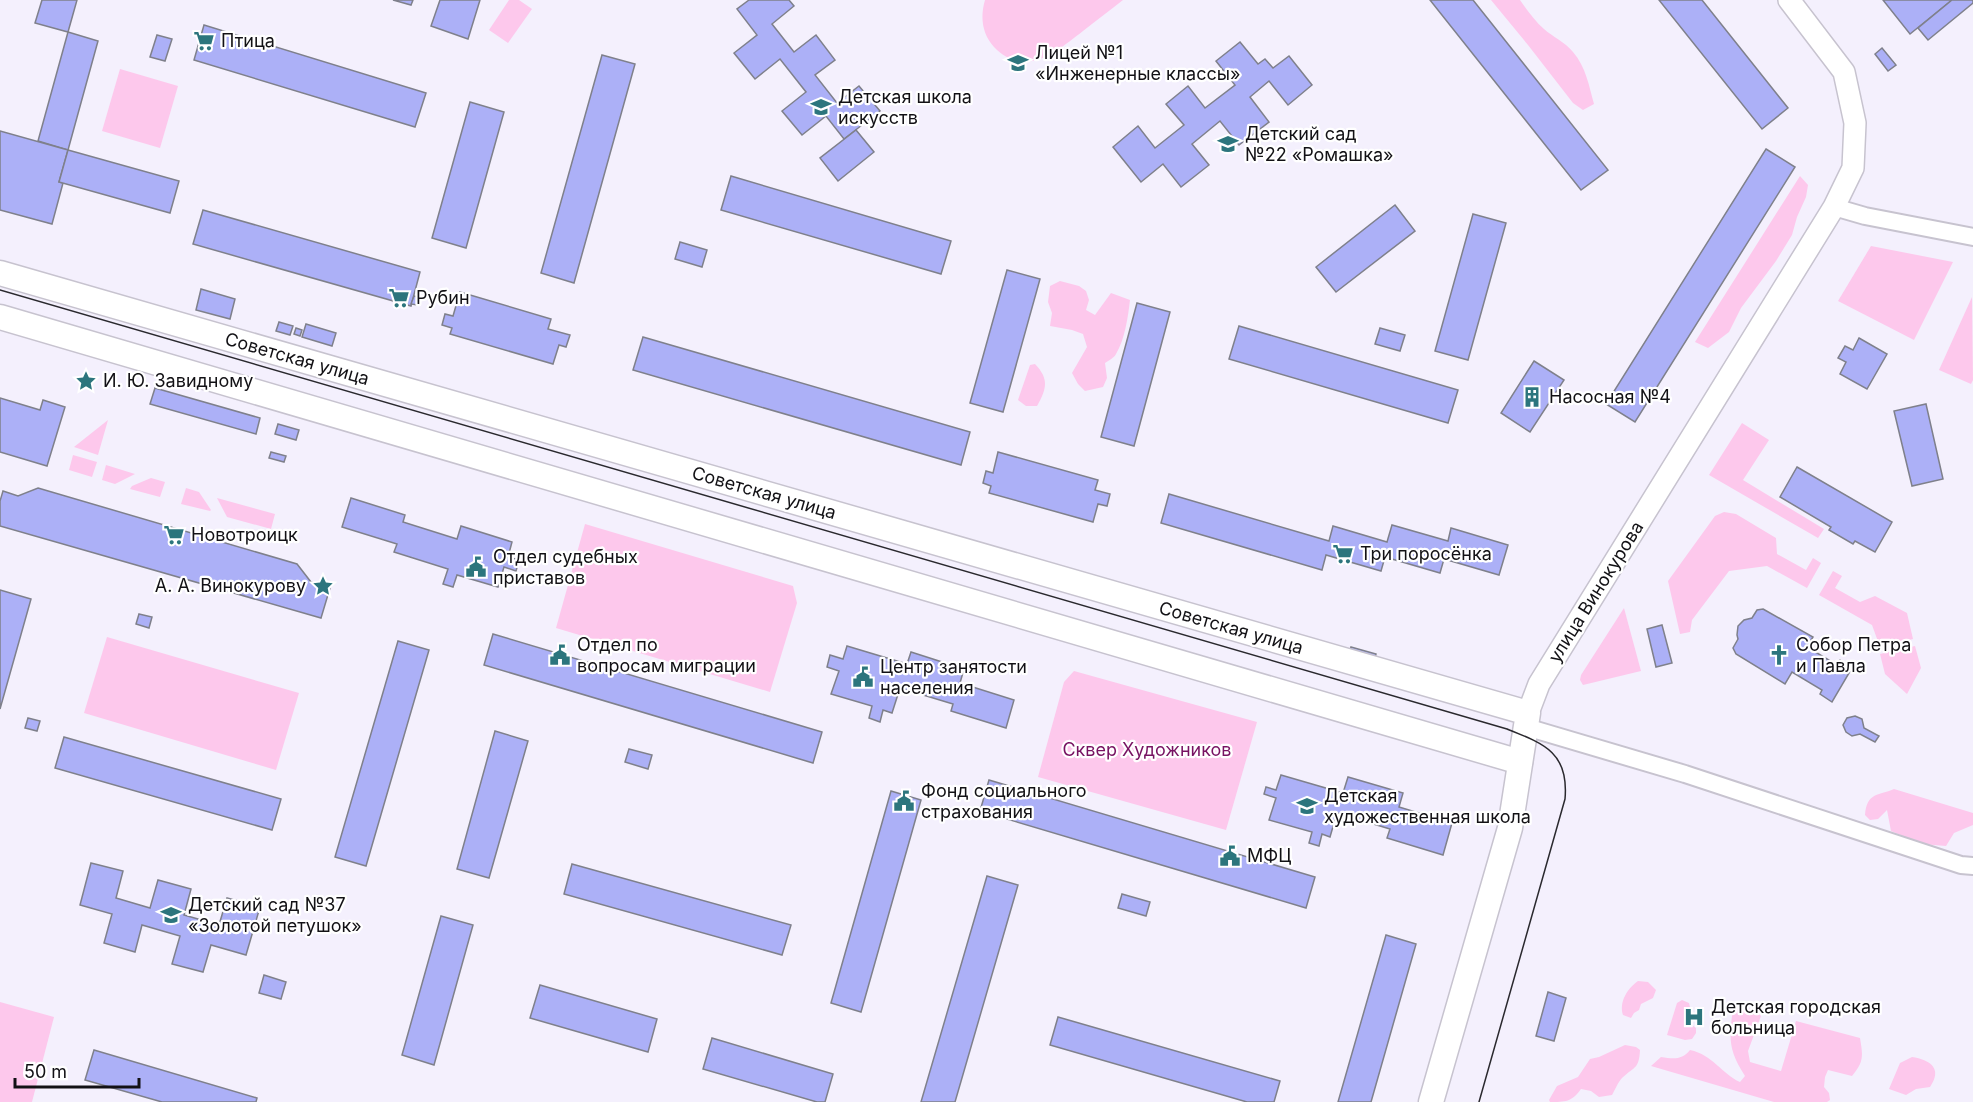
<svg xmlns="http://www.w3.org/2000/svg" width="1973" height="1102" viewBox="0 0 1973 1102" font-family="Inter,sans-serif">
<rect width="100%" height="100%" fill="#f4f0fd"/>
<g fill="#fdc8ec">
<polygon points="509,0 519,0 532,9 508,43 489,30"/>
<path d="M985 0H1123C1110 10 1096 21 1083 31 1056 52 1025 79 994 47 982 34 980 17 985 0Z"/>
<path d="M1491 0H1520C1527 10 1535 21 1544 29 1553 37 1565 42 1573 52 1586 67 1589 86 1594 104L1583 110 1573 103 1528 45Z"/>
<polygon points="120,69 178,86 160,148 102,131"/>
<polygon points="1800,176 1808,185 1806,197 1797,217 1792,235 1776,261 1741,308 1729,332 1708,348 1695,342"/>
<polygon points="1871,246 1953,262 1914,340 1838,301"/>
<path d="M1060 281 1079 286 1086 291 1089 300 1086 310 1095 315 1111 293 1130 300C1128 317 1125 339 1116 354 1114 358 1109 360 1105 363L1107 378 1103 387 1085 391 1078 384 1072 373 1087 347 1083 334 1072 330 1050 326 1052 313 1048 302 1050 286Z"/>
<polygon points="1972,297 1973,380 1971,384 1939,370"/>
<path d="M1035 364C1049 379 1047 388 1037 406H1026L1018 400 1030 365Z"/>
<polygon points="108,420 98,455 74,447"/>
<polygon points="1742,423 1769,440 1743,480 1824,529 1818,538 1709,475"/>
<polygon points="73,455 97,462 92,477 69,470"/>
<polygon points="106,465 135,474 115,484 102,480"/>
<polygon points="151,478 165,482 160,497 130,489 132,486"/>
<polygon points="186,488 199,492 211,510 210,511 181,504"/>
<polygon points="217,498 275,514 271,529 227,517"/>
<polygon points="1724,512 1736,514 1776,538 1777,554 1806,570 1813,558 1821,563 1807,588 1767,566 1729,571 1692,620 1690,632 1680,634 1668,581 1715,516"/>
<polygon points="585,524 793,586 797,603 770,692 556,628"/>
<polygon points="1833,571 1842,576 1835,588 1860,602 1875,596 1907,613 1913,639 1880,647 1872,625 1819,595"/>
<polygon points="1624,608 1641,671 1583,685 1580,680 1581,675"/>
<polygon points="107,637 299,693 276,770 84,713"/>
<polygon points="1915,646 1921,668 1907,694 1885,674 1880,654"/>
<polygon points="1074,671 1257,722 1226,830 1038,777 1064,682"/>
<path d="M1894 789 1973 813V825L1954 833 1946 846 1922 844 1891 831 1887 810 1878 819 1870 820 1865 815C1867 792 1878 796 1894 789Z"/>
<path d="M1638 981 1648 982 1656 990 1653 998 1641 1004 1639 1010 1634 1013 1631 1018 1623 1015C1619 1002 1627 989 1638 981Z"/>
<polygon points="1682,1000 1689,1003 1690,1007 1687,1021 1696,1028 1696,1033 1692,1039 1685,1040 1667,1035 1677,1003"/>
<polygon points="0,1002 54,1017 32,1102 0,1102"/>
<path d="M1742 1006 1756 1011 1761 1016 1748 1051 1750 1062 1781 1071 1796 1021 1860 1038C1863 1056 1864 1062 1852 1076L1828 1070 1825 1077 1824 1087 1829 1093 1830 1100 1827 1102H1774L1651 1066 1661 1057C1674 1059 1682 1060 1690 1050 1713 1055 1722 1074 1740 1082L1745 1076C1728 1049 1729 1039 1733 1008Z"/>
<path d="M1625 1045 1636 1047 1640 1050C1639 1069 1635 1066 1622 1078 1618 1082 1615 1090 1612 1095L1599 1097 1591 1091 1581 1089C1572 1102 1565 1102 1550 1102L1549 1100 1557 1086 1578 1077 1590 1059 1599 1057Z"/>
<path d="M1912 1057C1930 1060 1943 1068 1930 1087L1916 1089 1906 1095 1889 1089 1900 1063Z"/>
</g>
<g fill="#acb0f7" stroke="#7f808b" stroke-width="1.5">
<polygon points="42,0 77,0 68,32 35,23"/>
<polygon points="393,0 413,0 411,5"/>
<polygon points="440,0 480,0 468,39 431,26"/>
<polygon points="749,0 789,0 794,6 772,24 794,52 816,35 835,60 815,75 837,103 859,86 880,111 844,139 826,116 802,135 782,111 806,92 780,59 755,79 734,53 757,35 737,9"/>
<polygon points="1430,0 1473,0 1608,170 1581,190"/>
<polygon points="1659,0 1702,0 1788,108 1762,129"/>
<polygon points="1883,0 1952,0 1910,34"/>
<polygon points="1952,0 1973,0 1973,3 1928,40 1918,28"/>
<polygon points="204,25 426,93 415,127 194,60"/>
<polygon points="68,32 98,41 68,150 38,141"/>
<polygon points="157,35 172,39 165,61 150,57"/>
<polygon points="1240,42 1258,64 1265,59 1273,68 1289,56 1312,85 1288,105 1269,81 1250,97 1269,122 1239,145 1220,121 1192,144 1209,165 1181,187 1163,164 1141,182 1113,147 1138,126 1155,148 1184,125 1166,104 1188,86 1205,108 1235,85 1216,61"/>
<polygon points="1882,48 1896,65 1888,71 1875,54"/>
<polygon points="602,55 635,64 574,283 541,273"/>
<polygon points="470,102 504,112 466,248 432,238"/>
<polygon points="856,130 874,152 838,181 820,158"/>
<polygon points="0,131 68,150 59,182 63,183 52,224 0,210"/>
<polygon points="1766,149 1795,167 1635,422 1606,404"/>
<polygon points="68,150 179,181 170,213 59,182"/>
<polygon points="731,176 951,241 941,274 721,210"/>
<polygon points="1395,205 1415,231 1336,292 1316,267"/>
<polygon points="203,210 420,272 411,306 193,244"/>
<polygon points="1473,214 1506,223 1468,360 1435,351"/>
<polygon points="680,242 707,250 702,267 675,259"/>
<polygon points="1007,270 1040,279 1003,412 970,403"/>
<polygon points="201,289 235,299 230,319 196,310"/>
<polygon points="460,292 551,319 548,329 570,335 566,347 559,345 553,364 450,334 452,328 442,325 445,314 453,316"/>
<polygon points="414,296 419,297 417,305 411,304"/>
<polygon points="1137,303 1170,312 1134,446 1101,437"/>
<polygon points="279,322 293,326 290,335 276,331"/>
<polygon points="306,324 336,333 332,346 302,337"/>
<polygon points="1239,326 1458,390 1448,423 1229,359"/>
<polygon points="296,328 302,330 300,336 294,334"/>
<polygon points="1380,328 1405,335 1400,351 1375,344"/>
<polygon points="643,337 970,432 961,465 633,370"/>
<polygon points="1859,338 1887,354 1867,389 1840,374 1846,362 1838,358 1845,346 1853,350"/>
<polygon points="1534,361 1564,380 1530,432 1501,413"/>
<polygon points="155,388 260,418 256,434 150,404"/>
<polygon points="0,398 40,410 43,400 65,407 47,466 0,452"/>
<polygon points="1926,404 1943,479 1912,486 1894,411"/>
<polygon points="278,424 299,430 296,440 275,434"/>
<polygon points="271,452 286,456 284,462 269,458"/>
<polygon points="998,452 1098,480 1095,490 1110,494 1107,506 1098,504 1093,522 989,493 991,486 983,483 986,471 993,473"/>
<polygon points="1797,467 1892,522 1875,552 1855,541 1853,544 1829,530 1831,527 1780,497"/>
<polygon points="38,488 297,564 311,582 330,588 321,618 0,526 0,501 3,491 18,496"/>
<polygon points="1169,494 1329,541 1333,526 1387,542 1392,525 1448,541 1451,528 1508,545 1499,575 1444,559 1440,573 1385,557 1381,571 1326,555 1322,570 1161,523"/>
<polygon points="351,498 405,515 403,522 457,539 461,526 512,542 508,557 519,560 516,571 504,567 498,587 457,575 453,587 443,584 448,569 394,552 397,544 342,527"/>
<polygon points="0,590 31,599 0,709"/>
<polygon points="1763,609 1813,637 1807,647 1837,665 1840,660 1852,668 1832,702 1820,694 1822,690 1792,672 1785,684 1736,654 1733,648 1738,639 1737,635 1738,626 1744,620 1752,618 1757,610"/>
<polygon points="139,614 152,617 149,628 136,624"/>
<polygon points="1662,625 1672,663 1656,667 1647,629"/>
<polygon points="493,634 822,732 813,763 484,665"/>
<polygon points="398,641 429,650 366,866 335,857"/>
<polygon points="847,646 907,664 911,652 964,669 960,683 1014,700 1006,728 951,711 953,704 900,688 892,713 883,710 880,722 869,718 872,706 831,694 839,671 827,667 830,655 843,659"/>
<polygon points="1351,647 1376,654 1374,662 1349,655"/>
<polygon points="1855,716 1862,719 1864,728 1879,736 1875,742 1860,734 1852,736 1846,732 1843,725 1847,718"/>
<polygon points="28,718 40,721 37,731 25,728"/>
<polygon points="495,731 528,741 489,878 457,869"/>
<polygon points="64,737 281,799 272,830 55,768"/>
<polygon points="629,749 652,755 648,769 625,762"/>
<polygon points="1281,775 1343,793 1348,777 1403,793 1399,807 1452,823 1443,855 1387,838 1390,829 1337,813 1330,837 1322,834 1319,846 1309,843 1312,832 1269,820 1276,798 1264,794 1266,787 1276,790"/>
<polygon points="989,780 1315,877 1306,908 980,811"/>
<polygon points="891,791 921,800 861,1012 831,1003"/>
<polygon points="91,863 123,871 116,898 150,908 158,880 191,889 184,915 219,925 227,898 260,907 246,955 211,945 203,972 172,964 180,936 142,925 135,952 104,943 112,914 80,905"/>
<polygon points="572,864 791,925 782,955 564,894"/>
<polygon points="987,876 1018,885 955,1102 921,1102"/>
<polygon points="1122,894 1150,902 1146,916 1118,908"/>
<polygon points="441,916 473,925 434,1065 402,1055"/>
<polygon points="1386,935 1416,944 1371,1102 1338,1102"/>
<polygon points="264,975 286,982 281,999 259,993"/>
<polygon points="540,985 657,1019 648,1052 530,1018"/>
<polygon points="1548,992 1566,998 1554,1041 1536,1036"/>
<polygon points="1058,1017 1280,1081 1274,1102 1247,1102 1050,1045"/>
<polygon points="712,1038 833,1074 825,1102 817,1102 703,1069"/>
<polygon points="94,1050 257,1098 256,1102 162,1102 85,1080"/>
</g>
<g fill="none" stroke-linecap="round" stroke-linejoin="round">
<g stroke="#c7c3cf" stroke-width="20">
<g id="minor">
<polyline points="1834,207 1865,216 1973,237"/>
<polyline points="1526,727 1685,774 1961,865 1973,866"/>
</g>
</g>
<g stroke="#c7c3cf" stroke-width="24">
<polyline id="tertiary" points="1528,713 1539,684 1834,207 1853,168 1855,123 1844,72 1789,0"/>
</g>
<g stroke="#c7c3cf" stroke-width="27">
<g id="secondary">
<polyline points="0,273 1528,713 1510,828 1431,1102"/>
<polyline points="0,317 1520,762"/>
</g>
</g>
<use href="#minor" stroke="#fff" stroke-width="16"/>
<use href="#tertiary" stroke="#fff" stroke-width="21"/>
<use href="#secondary" stroke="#fff" stroke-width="24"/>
<path stroke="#2a292e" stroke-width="1.5" d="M0 290 1507 729C1545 744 1569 753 1565 799L1479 1102"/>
</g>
<defs>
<g id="supermarket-bare" transform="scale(1.62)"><path d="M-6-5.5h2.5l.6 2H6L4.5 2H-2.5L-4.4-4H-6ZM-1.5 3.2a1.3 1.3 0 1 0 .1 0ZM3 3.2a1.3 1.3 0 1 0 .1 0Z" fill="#2c757d" stroke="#fff" stroke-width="2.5" paint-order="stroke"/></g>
<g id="school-bare" transform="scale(1.62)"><path d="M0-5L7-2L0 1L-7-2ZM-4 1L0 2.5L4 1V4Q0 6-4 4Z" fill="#2c757d" stroke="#fff" stroke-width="2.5" paint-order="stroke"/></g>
<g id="sight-bare" transform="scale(1.62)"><path d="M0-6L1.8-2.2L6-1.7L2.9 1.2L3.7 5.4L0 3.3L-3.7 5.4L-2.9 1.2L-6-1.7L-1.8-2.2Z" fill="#2c757d" stroke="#fff" stroke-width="2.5" paint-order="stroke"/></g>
<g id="building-bare" transform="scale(1.62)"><path d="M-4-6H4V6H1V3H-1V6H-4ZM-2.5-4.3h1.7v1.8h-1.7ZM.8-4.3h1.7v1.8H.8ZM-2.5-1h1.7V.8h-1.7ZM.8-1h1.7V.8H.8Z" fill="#2c757d" stroke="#fff" stroke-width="2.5" paint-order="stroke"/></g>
<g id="civic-bare" transform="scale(1.62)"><path d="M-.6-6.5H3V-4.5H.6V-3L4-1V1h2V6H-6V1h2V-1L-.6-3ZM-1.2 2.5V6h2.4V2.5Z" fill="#2c757d" stroke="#fff" stroke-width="2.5" paint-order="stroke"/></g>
<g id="church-bare" transform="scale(1.62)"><path d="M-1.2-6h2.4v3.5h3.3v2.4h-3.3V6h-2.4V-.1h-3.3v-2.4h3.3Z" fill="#2c757d" stroke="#fff" stroke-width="2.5" paint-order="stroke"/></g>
<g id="hospital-bare" transform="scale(1.62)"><path d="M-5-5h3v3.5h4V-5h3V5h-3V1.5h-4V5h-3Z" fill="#2c757d" stroke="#fff" stroke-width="2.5" paint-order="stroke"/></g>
</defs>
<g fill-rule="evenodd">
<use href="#supermarket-bare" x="204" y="41"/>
<use href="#school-bare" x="1018" y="63"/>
<use href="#school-bare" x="821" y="107"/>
<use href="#school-bare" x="1228" y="144"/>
<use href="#supermarket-bare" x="399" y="298"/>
<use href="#sight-bare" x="86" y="381"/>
<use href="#building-bare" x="1532" y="397"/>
<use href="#supermarket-bare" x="174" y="535"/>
<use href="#supermarket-bare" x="1343" y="554"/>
<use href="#civic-bare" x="476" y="567"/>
<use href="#sight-bare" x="323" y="586"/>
<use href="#civic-bare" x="560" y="655"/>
<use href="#church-bare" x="1779" y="655"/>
<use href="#civic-bare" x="863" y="677"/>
<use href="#civic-bare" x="904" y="801"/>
<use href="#school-bare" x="1307" y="806"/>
<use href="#civic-bare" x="1230" y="856"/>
<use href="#school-bare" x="171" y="915"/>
<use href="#hospital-bare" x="1694" y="1017"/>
</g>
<g text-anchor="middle" stroke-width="4.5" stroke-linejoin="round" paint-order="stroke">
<g font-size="18" fill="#121115" stroke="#fff" text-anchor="start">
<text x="221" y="47">Птица</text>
<text x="1035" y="59">Лицей №1<tspan x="1035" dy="21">«Инженерные классы»</tspan></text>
<text x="838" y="103">Детская школа<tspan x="838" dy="21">искусств</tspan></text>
<text x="1245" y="140">Детский сад<tspan x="1245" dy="21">№22 «Ромашка»</tspan></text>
<text x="416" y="304">Рубин</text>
<text x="103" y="387">И. Ю. Завидному</text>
<text x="1549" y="403">Насосная №4</text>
<text x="191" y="541">Новотроицк</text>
<text x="1360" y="560">Три поросёнка</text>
<text x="493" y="563">Отдел судебных<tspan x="493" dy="21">приставов</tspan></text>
<text x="306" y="592" text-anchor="end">А. А. Винокурову</text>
<text x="577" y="651">Отдел по<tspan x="577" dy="21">вопросам миграции</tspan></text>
<text x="1796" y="651">Собор Петра<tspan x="1796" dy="21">и Павла</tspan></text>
<text x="880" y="673">Центр занятости<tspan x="880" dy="21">населения</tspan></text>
<text x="921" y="797">Фонд социального<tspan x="921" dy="21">страхования</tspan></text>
<text x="1324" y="802">Детская<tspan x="1324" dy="21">художественная школа</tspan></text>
<text x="1247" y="862">МФЦ</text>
<text x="188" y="911">Детский сад №37<tspan x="188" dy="21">«Золотой петушок»</tspan></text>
<text x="1711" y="1013">Детская городская<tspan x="1711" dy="21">больница</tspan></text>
</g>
<g font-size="18" fill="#121115" stroke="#fff">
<text transform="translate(297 359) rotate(16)" y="6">Советская улица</text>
<text transform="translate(764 493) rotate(16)" y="6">Советская улица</text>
<text transform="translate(1596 592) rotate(-58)" y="6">улица Винокурова</text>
<text transform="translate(1231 628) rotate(16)" y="6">Советская улица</text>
</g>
<g font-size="18" fill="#771262" stroke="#fff">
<text x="1147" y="756">Сквер Художников</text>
</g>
</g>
<path d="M15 1078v9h124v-9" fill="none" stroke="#121115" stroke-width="3"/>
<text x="24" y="1078" font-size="18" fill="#121115" stroke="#ffffff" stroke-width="4.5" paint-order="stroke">50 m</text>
</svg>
